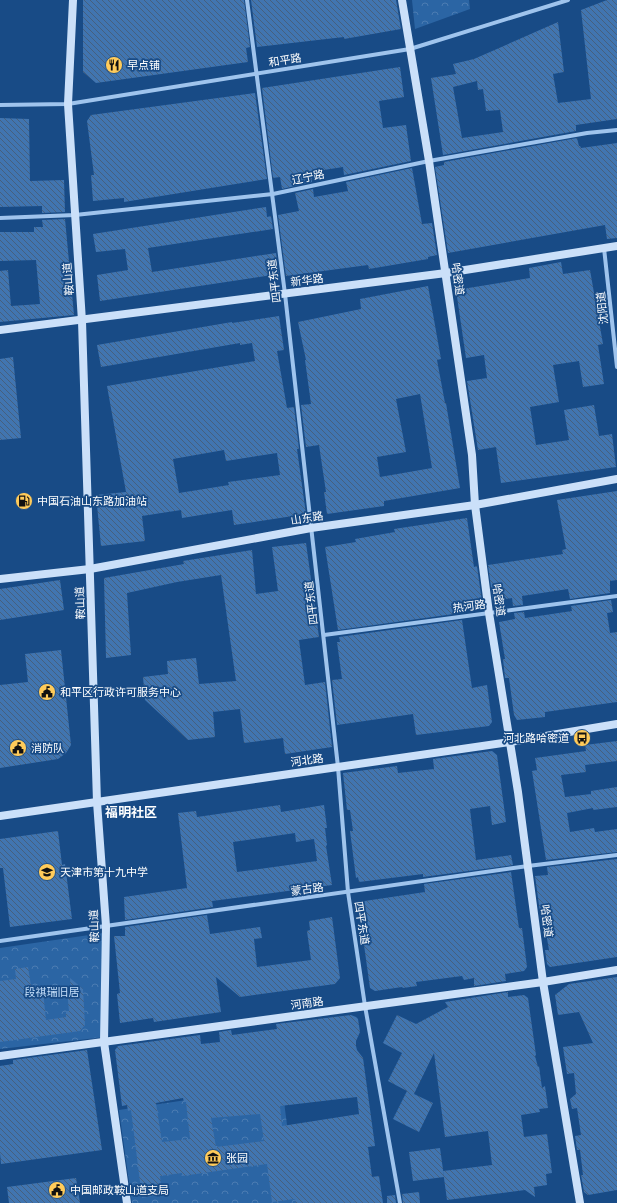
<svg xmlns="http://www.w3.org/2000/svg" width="617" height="1203" viewBox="0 0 617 1203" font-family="Roboto,'Noto Sans SC',sans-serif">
<defs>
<pattern id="forest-crowns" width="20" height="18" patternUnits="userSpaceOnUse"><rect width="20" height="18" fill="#2b65a4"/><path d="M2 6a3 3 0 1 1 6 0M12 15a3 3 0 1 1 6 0" fill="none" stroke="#4b7cb2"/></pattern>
<pattern id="building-back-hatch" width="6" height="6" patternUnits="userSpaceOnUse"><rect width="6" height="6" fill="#4175b0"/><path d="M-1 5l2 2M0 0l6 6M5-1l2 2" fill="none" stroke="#46607e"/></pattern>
</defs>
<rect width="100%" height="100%" fill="#184b86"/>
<g fill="url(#forest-crowns)">
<polygon points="412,0 469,0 470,9 415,29"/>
<polygon points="103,933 105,1037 0,1049 0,948"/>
<polygon points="282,1086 297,1203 132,1203 119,1110"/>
</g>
<g fill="url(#building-back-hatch)" fill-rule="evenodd">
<polygon points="83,0 244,0 250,47 246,48 248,62 96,83 83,72"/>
<polygon points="251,0 396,0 401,29 344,39 344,37 257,47"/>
<path d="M607 0H617V119L576 125V131L443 155 431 78 456 74 453 64 474 59 558 22 564 72 553 74 558 103 591 99 581 10ZM477 81 478 90 483 89 486 111 500 110 503 132 462 138 453 87Z"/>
<polygon points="400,67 404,97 379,101 383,128 406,125 411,161 344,175 343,167 311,172 312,182 282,189 280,177 273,178 262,88"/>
<polygon points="255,93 267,179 124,202 124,198 93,201 91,175 94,175 87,121 91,115"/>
<polygon points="0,118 29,119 30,181 64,180 65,212 42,213 42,206 0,207"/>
<polygon points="577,138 579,146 580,146 581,148 617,143 617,238 607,239 605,225 448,253 435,167 444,165 444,162"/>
<polygon points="412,168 422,224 432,223 437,255 428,257 428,259 369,269 368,265 286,276 278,215 299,211 295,193 313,189 314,197 348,191 346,182"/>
<polygon points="266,207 267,217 271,216 273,229 148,248 152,272 276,253 279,274 100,301 97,275 128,270 125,249 96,252 93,234"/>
<polygon points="65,219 74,315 0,322 0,271 8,270 11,306 40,304 36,260 0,261 0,232 34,232 34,227 43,227 42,220"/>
<polygon points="561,262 563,274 590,270 603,344 598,345 604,384 583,387 579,361 553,365 559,402 530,407 536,445 569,440 564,410 594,405 599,436 612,434 616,467 501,483 496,447 478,450 467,381 487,378 484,355 466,358 456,290 530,278 529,268"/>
<path d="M428 286 441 359 437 360 445 403H446L460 488 384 501V506L327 514 324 492H326L319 445 306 447 301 405 311 404 305 360H306L298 322 361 309 360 299ZM420 394 432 468 380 477 377 457 406 452 396 399Z"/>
<path d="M279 316 284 350 277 351 287 408 294 407 299 449H297L306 514 234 525 232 510 182 518 181 510 142 516 145 541 101 546 96 495 126 492 107 386 255 361 252 343 240 345V343L101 367 97 345 232 322V323ZM224 450 226 461 277 453 280 475 228 482 229 485 179 493 173 459Z"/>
<polygon points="13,357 21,438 0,440 0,359"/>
<polygon points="617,491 617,580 610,581 610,593 570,599 568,589 522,596 523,605 513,606 512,598 493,601 488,565 563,554 562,550 566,549 557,500"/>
<polygon points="467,518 474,567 477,566 482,602 460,607 461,613 338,630 325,547 356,542 355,539 395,532 394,529"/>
<polygon points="306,543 319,637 299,640 305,685 325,682 332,747 285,754 283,738 244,743 240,709 213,712 215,737 188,740 145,700 143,677 168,674 167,661 196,658 199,684 236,681 221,575 177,582 127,593 131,655 106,658 104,578 184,564 183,561 252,550 256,594 278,591 272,547"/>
<polygon points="60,580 64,610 0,620 0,589"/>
<polygon points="611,600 613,612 607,613 610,633 617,632 617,702 545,712 545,717 517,720 514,715 509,678 505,678 503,659 505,659 499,622 515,619 514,613 524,612 525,618 572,611 571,606"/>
<polygon points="462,620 472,688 487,685 492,722 489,726 416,735 413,714 337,725 332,680 342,679 337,642 340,642 339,637"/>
<polygon points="61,650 71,745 66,753 58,759 0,768 0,685 28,682 25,654"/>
<polygon points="617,741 617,761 585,765 586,772 561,775 565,797 591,794 591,791 617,787 617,807 593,810 593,808 567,813 570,832 594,828 595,832 617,829 617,852 546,860 532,771 537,770 535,758 586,751 585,745"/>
<polygon points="492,751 497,755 506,822 492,825 490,806 470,809 476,860 511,855 513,865 423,877 423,874 359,882 358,877 356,878 350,831 353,831 350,810 347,810 343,773 397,766 398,773 434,769 433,759"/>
<path d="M280 805 281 812 324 805 327 828H325L327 845 326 846 332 885 212 901 213 907 125 920 124 897 187 888 178 813 196 811 197 817ZM295 833 296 842 314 839 317 861 237 872 233 842Z"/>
<polygon points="58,831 62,865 65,864 72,919 10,927 3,868 0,868 0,839"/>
<polygon points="617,859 617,957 550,967 547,964 545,950 549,950 545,927 542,927 535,876 548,875 547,867"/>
<polygon points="511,872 519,928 522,928 527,967 524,971 505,974 506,981 474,986 474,978 464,980 462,976 416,982 417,986 403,988 402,987 375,991 370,988 358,902 425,892 424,884"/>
<polygon points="207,915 210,934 260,927 262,938 254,939 257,967 311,960 307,931 310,930 309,921 332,917 340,978 335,984 240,997 216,977 221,1012 154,1022 153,1018 120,1023 117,994 120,993 114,936 125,936 125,927"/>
<polygon points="28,967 32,992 43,991 46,1020 66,1017 66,1011 69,1011 67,991 71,991 70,978 83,989 85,1025 80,1031 0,1042 0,981 16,979 15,969"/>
<polygon points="617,977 617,1190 588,1195 584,1192 581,1175 583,1175 580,1150 577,1150 575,1136 581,1135 577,1108 572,1109 570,1099 576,1094 574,1073 567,1074 563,1047 593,1043 579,1012 558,1015 555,995 569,984"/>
<polygon points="508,992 508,997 524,995 528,998 536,1055 535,1056 538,1067 539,1066 542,1088 545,1086 548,1108 539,1109 540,1112 521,1115 524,1137 547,1134 552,1173 546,1174 547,1185 534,1187 535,1197 525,1190 447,1200 443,1171 492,1165 488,1131 445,1137 434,1053 414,1094 433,1103 419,1132 393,1119 407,1091 388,1081 402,1053 383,1043 397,1015 416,1024 448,1007 445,1002"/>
<path d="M351 1015 356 1017 358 1019 360 1032 356 1041V1046L357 1050 363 1058 375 1146 368 1147 372 1177 379 1176 383 1203H296L295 1199 272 1202 267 1164 182 1176V1173L160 1176 162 1194 142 1198 131 1110 128 1111 127 1105 122 1106 115 1050 118 1046 200 1035 201 1044 220 1042 219 1032 231 1030 232 1035 277 1029 276 1024ZM357 1097 359 1114 282 1126 280 1106ZM183 1098 184 1102H186L190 1139 162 1142 156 1103ZM260 1114 264 1141 216 1147 211 1118Z"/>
<polygon points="87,1050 102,1150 1,1164 0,1153 0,1066 13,1064 13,1060"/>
<polygon points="440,1148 444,1177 413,1181 409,1152"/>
<polygon points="76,1178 80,1203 9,1203 7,1187"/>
<polygon points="419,1192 420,1203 403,1203 402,1194"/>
<polygon points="395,1195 396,1203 387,1203 387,1196"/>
</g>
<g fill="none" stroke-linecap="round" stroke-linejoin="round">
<g stroke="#9fc4ed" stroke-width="4">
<polyline points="247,0 285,294 338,767 348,892 365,1006 400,1203"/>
<polyline points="0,105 68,104 410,49 568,0"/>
<polyline points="0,218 75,215 273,194 429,161 587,133 617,130"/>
<polyline points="604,248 617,367"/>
<polyline points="324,635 617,596"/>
<polyline points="0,941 528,866 617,855"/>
</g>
<g stroke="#cbe0f9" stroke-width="8">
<polyline points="73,0 68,104 82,321 97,802 106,926 104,1042 127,1203"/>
<polyline points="402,0 429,161 472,455 475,505 489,613 518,792 543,982 580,1203"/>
<polyline points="0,330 446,273 617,246"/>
<polyline points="0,579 90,569 311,528 475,505 617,479"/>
<polyline points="0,816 510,742 617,724"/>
<polyline points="0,1056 543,982 617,970"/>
</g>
</g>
<defs>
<g id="restaurant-disc" transform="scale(0.9)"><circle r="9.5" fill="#ffcb5a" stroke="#184b86"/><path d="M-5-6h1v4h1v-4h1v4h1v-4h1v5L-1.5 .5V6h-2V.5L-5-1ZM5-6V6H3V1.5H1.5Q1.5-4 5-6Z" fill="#111"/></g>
<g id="fuel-disc" transform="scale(0.9)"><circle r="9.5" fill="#ffcb5a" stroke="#184b86"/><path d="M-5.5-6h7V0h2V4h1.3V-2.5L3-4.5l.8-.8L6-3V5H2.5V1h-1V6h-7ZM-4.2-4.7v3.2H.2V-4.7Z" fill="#111"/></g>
<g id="civic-disc" transform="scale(0.9)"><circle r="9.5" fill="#ffcb5a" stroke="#184b86"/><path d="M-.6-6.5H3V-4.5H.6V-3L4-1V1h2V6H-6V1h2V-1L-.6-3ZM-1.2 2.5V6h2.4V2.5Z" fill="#111"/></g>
<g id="bus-disc" transform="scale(0.9)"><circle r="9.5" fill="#ffcb5a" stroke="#184b86"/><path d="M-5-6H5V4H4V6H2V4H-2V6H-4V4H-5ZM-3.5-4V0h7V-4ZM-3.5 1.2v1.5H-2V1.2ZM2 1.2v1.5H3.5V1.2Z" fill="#111"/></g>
<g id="school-disc" transform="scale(0.9)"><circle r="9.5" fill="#ffcb5a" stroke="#184b86"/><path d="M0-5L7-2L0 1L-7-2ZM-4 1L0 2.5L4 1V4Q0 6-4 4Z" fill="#111"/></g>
<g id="museum-disc" transform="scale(0.9)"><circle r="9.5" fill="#ffcb5a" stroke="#184b86"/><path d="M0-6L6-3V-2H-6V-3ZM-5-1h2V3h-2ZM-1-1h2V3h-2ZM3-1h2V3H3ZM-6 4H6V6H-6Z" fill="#111"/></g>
</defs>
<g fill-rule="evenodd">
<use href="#restaurant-disc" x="114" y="65"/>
<use href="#fuel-disc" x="24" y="501"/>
<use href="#civic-disc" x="47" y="692"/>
<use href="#bus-disc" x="582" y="738"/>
<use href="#civic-disc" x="18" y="748"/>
<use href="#school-disc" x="47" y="872"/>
<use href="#museum-disc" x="213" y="1158"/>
<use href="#civic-disc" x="57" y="1190"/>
</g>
<g text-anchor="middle" stroke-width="3.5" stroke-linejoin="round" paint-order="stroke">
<g font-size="11" fill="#fff" stroke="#184b86">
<text transform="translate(285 60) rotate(-9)" y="4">和平路</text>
<text transform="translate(308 177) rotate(-12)" y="4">辽宁路</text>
<text transform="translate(68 279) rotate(-94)" y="4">鞍山道</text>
<text transform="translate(458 279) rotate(82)" y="4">哈密道</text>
<text transform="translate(307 280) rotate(-7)" y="4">新华路</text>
<text transform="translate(274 281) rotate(-97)" y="4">四平东道</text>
<text transform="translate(602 308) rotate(-96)" y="4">沈阳道</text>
<text transform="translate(307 518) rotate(-9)" y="4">山东路</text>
<text transform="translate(499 600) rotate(82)" y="4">哈密道</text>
<text transform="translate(80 603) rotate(-92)" y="4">鞍山道</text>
<text transform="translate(311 603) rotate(-97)" y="4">四平东道</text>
<text transform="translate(469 606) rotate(-8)" y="4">热河路</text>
<text transform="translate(307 760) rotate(-8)" y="4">河北路</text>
<text transform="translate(307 889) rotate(-8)" y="4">蒙古路</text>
<text transform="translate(547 921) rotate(83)" y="4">哈密道</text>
<text transform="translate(362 923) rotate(81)" y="4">四平东道</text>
<text transform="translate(94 926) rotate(-92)" y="4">鞍山道</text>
<text transform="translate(307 1003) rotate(-8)" y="4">河南路</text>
</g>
<g font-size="11" fill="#fff" stroke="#184b86" text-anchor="start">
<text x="127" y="69">早点铺</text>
<text x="37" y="505">中国石油山东路加油站</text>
<text x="60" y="696">和平区行政许可服务中心</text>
<text x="569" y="742" text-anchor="end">河北路哈密道</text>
<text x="31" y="752">消防队</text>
<text x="60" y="876">天津市第十九中学</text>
<text x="226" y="1162">张园</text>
<text x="70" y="1194">中国邮政鞍山道支局</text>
</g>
<g font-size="11" fill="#c4def9" stroke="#184b86">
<text x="52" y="996">段祺瑞旧居</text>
</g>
<g font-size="13" font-weight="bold" fill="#fff" stroke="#184b86">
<text x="131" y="817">福明社区</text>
</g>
</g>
</svg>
